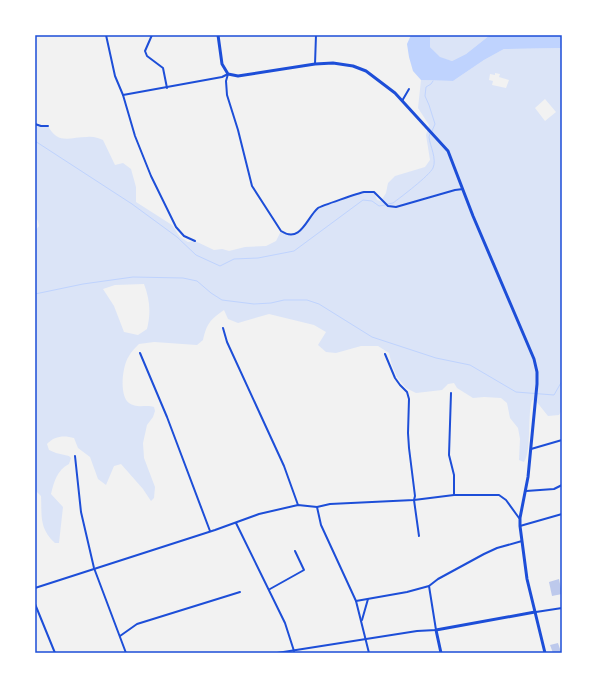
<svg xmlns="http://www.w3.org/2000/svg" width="597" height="688" viewBox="0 0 597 688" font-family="'PT Sans',sans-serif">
<rect width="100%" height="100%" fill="#f2f2f2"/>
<g fill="#dbe4f7" fill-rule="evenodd">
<polygon points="430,35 490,35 466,54 452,61 440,58 430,47"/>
<path d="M562 48V410L559 415 548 416 536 401 532 400C527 417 532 450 524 462L519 460 520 439 518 428 510 418 507 403 501 398 484 397 473 398 457 388 454 383 448 384 442 390 416 393 406 388 397 377 392 365 389 353 378 346H361L336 353 326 352 318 345 326 332 314 325 269 314 238 323 228 319 224 310C210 320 207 323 203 340L197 345 154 342 139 344C135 348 131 352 129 356 122 366 119 396 129 403 137 409 146 404 154 407L155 411 153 417 147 425 143 443 144 458 155 487 154 498 151 501 143 489 121 464 114 466 106 485 98 479 90 457 78 448 74 438C64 435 54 436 47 444L49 450 56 453 69 456 71 458 69 464C57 470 54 482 51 494L63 507 59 543H55C39 528 42 516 41 496L35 490V231L39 226 38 221 35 217V124L41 126H48C58 145 70 137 87 137 93 136 98 138 103 140L115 165 123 163 131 169 136 187V202L172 225 180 237 188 242 195 241 214 250 222 249 229 251 245 247 266 246 276 241 281 231C301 244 307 215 319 207 323 205 329 204 334 202 347 198 360 192 374 192L377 200 381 201 386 193 388 183 395 176 425 167 430 160 426 135 429 125 418 108 421 80 453 81 484 60 504 49ZM495 73 500 74 499 77 509 80 506 88 492 85 493 81 489 80 490 74 495 75ZM545 99 556 112 545 121 535 108ZM144 284C150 300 151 313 147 329L138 335 124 332 114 306 103 289 115 285Z"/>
</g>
<polygon fill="#bfd3fe" points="411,35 430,35 430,47 440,57 452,61 466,54 490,35 562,35 562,48 504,49 484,60 453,81 421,80 413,71 409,57 407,44"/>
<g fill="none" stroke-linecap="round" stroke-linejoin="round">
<g stroke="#bfd3fe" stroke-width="1">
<polyline points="432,131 435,124 429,105 425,96 426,87 431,84 433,81"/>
<polyline points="35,141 132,204 177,237 196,255 220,266 234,259 258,258 294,251 363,200 372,201 379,206 385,205"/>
<path d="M388 204 393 203C401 197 429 176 433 168 437 159 430 146 429 137L430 134"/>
<polyline points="35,294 83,284 133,277 183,278 197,281 211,293 222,300 254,304 271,303 284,300 307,300 319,304 372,337 436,358 470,365 516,392 554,395 562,381"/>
</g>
</g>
<g fill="#bdc9ec">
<polygon points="559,579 562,594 552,596 549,582"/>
<polygon points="558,643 561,652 553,653 550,645"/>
</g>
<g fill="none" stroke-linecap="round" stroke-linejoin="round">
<g stroke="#1d4ed8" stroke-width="2">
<polyline points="106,35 115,76 123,95 135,136 151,176 176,227 184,236 195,241"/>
<polyline points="152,35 145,51 147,56 163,68 167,88"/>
<polyline points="315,64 316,35"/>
<path d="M228 74 226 81 227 95 238 130 252 186 281 231C301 244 307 217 318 208 321 206 359 193 364 192 367 192 371 192 374 192L388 206 396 207 455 190 463 189"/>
<polyline points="123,95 222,77 228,74"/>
<polyline points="402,101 409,89"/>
<polyline points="35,124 41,126 48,126"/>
<polyline points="223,328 227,342 284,466 298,505"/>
<polyline points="140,353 167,417 210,531"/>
<polyline points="385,354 395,378 400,385 407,392 409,399 408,433 409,448 415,496 414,500 419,536"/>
<polyline points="451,393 449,455 454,475 454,495"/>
<polyline points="531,449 562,440"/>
<polyline points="75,456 81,512 94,568 126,653"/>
<polyline points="526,491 554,489 562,485"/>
<polyline points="317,507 321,525 356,601 369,653"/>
<polyline points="236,523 285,623 294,651"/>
<polyline points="520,526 562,514"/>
<polyline points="35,588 215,530 259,514 298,505 317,507 330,504 414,500 454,495 499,495 506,500 519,518"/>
<polyline points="270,589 304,570 295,551"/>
<polyline points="356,601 407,592 429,586 438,579 484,554 497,548 522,541"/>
<polyline points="35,604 55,653"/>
<polyline points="536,612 562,608"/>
<polyline points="362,620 368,599"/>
<polyline points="120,636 137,624 240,592"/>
<polyline points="277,653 417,631 436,630 429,586"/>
</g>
<g stroke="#1d4ed8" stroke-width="3">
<polyline points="218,35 222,64 228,74 238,76 315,64 333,63 353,66 366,71 395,93 448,151 473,216 534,359 537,372 537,384 528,477 520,518 520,526 527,579 545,653"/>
<polyline points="441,653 436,630 535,612"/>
</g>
</g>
<rect width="597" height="688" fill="none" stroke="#ffffff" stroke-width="72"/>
<rect x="36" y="36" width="525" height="616" fill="none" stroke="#1d4ed8" stroke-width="1.5"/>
</svg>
